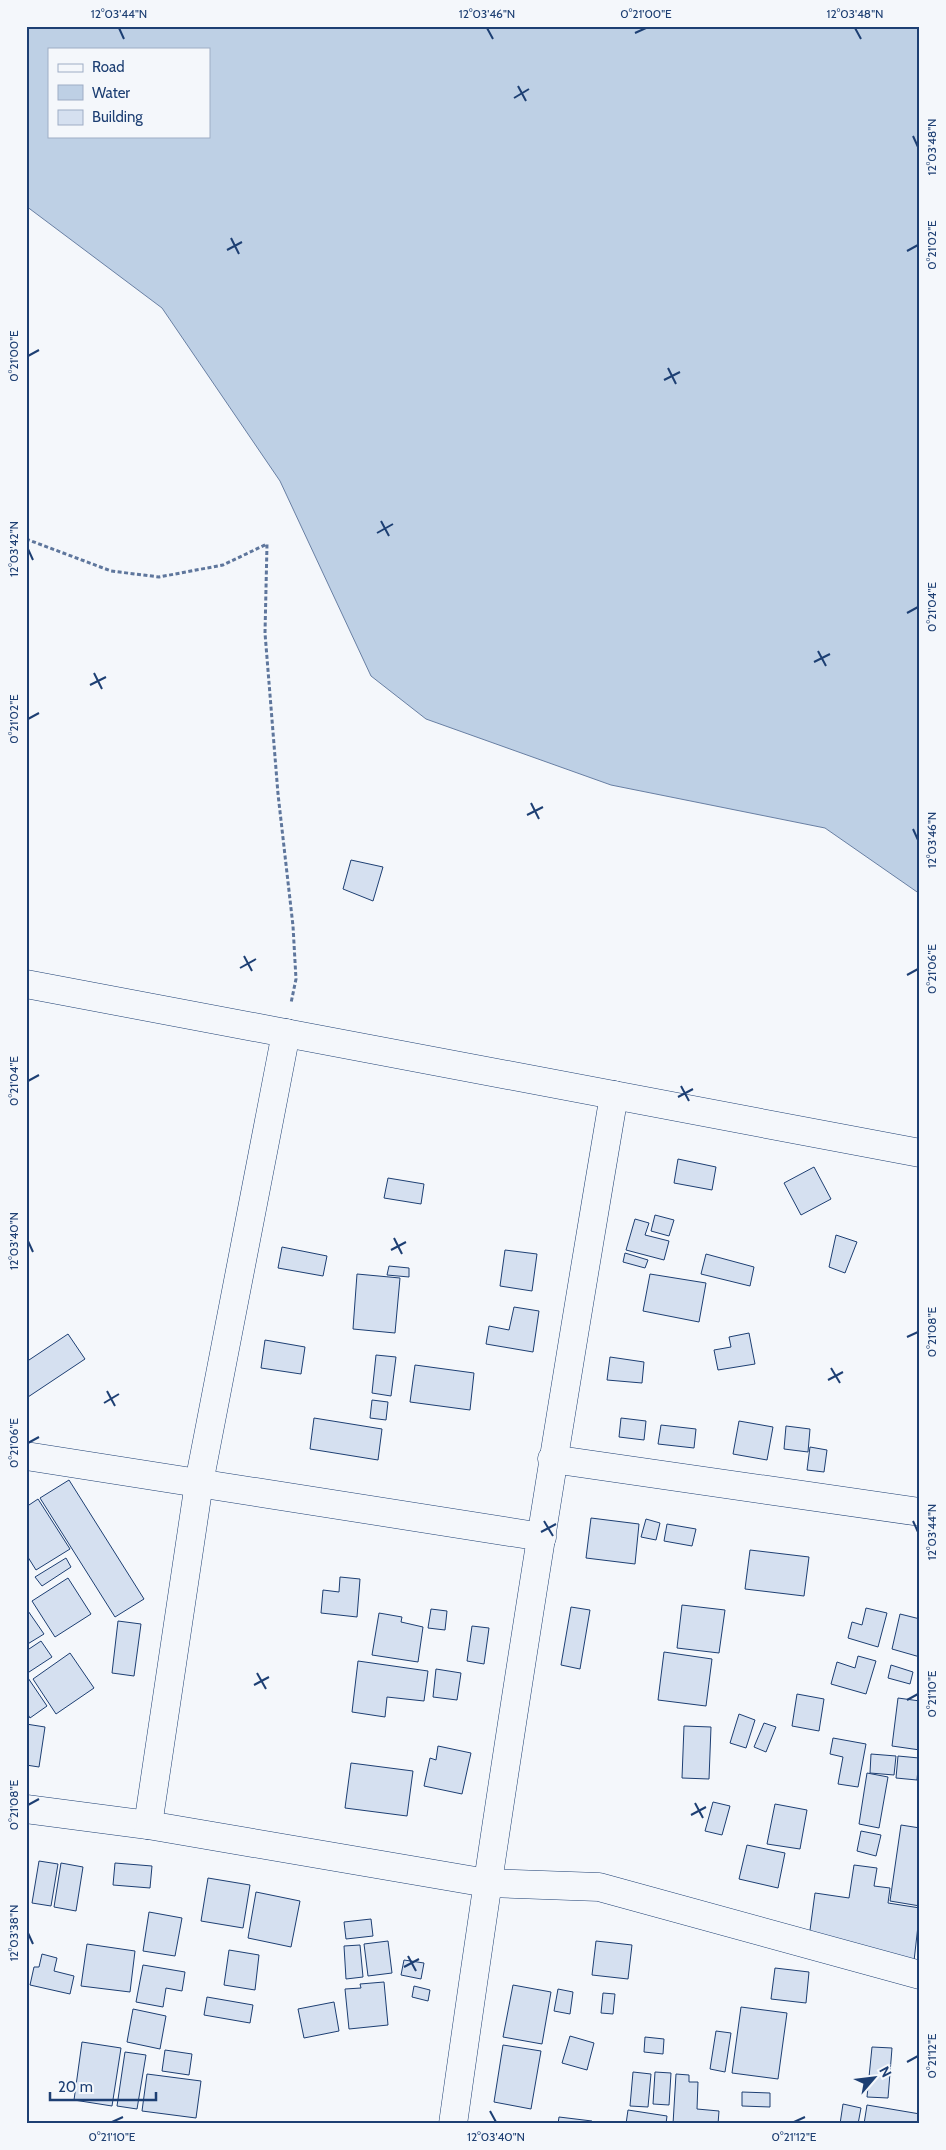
<svg xmlns="http://www.w3.org/2000/svg" width="946" height="2150" viewBox="0 0 946 2150" font-family="Cabin,sans-serif">
<rect width="100%" height="100%" fill="#f4f7fb"/>
<path fill="#bed0e5" stroke="#687fa3" fill-rule="evenodd" d="M26 26H920V894L825 828 611 785 426 719 371 676 280 481 162 308 26 206ZM49 49H209V136H49Z"/>
<g fill="#d5e0f0" stroke="#1d3f73">
<polygon points="351,860 383,867 373,901 343,889"/>
<polygon points="678,1159 716,1167 712,1190 674,1183"/>
<polygon points="814,1167 831,1199 801,1215 784,1183"/>
<polygon points="388,1178 424,1184 421,1204 384,1198"/>
<polygon points="655,1215 674,1220 669,1236 651,1231"/>
<polygon points="635,1219 649,1223 645,1235 669,1241 664,1260 626,1250"/>
<polygon points="836,1235 857,1242 845,1273 829,1267"/>
<polygon points="282,1247 327,1256 323,1276 278,1268"/>
<polygon points="505,1250 537,1254 532,1291 500,1286"/>
<polygon points="625,1253 648,1260 645,1268 623,1262"/>
<polygon points="706,1254 754,1267 750,1286 701,1274"/>
<polygon points="389,1266 409,1268 409,1277 387,1275"/>
<polygon points="357,1274 400,1278 395,1333 353,1329"/>
<polygon points="650,1274 706,1283 699,1322 643,1311"/>
<polygon points="514,1307 539,1311 533,1352 486,1344 489,1326 509,1330"/>
<polygon points="749,1333 755,1364 718,1370 714,1350 731,1347 729,1337"/>
<polygon points="68,1334 85,1359 28,1397 26,1394 26,1362"/>
<polygon points="265,1340 305,1347 301,1374 261,1368"/>
<polygon points="376,1355 396,1357 391,1396 372,1393"/>
<polygon points="610,1357 644,1362 642,1383 607,1380"/>
<polygon points="415,1365 474,1373 470,1410 410,1402"/>
<polygon points="372,1400 388,1402 386,1420 370,1418"/>
<polygon points="314,1418 382,1429 378,1460 310,1449"/>
<polygon points="621,1418 646,1421 644,1440 619,1437"/>
<polygon points="739,1421 773,1427 767,1460 733,1454"/>
<polygon points="661,1425 696,1429 694,1448 658,1444"/>
<polygon points="786,1426 810,1429 808,1452 784,1449"/>
<polygon points="810,1447 827,1450 824,1472 807,1470"/>
<polygon points="69,1480 144,1599 115,1617 40,1498"/>
<polygon points="38,1499 70,1549 36,1570 26,1554 26,1507"/>
<polygon points="591,1518 639,1524 635,1564 586,1558"/>
<polygon points="646,1519 660,1523 656,1540 641,1537"/>
<polygon points="667,1524 696,1529 692,1546 664,1541"/>
<polygon points="750,1550 809,1557 804,1596 745,1589"/>
<polygon points="66,1558 71,1567 42,1586 35,1577"/>
<polygon points="340,1577 360,1579 357,1617 321,1613 323,1590 339,1592"/>
<polygon points="68,1578 91,1614 55,1637 32,1601"/>
<polygon points="682,1605 725,1610 719,1653 677,1648"/>
<polygon points="571,1607 590,1610 580,1669 561,1665"/>
<polygon points="26,1608 44,1634 26,1645"/>
<polygon points="866,1608 887,1613 878,1647 848,1638 852,1622 862,1625"/>
<polygon points="431,1609 447,1611 445,1630 428,1628"/>
<polygon points="379,1613 402,1617 401,1622 423,1627 418,1662 372,1655"/>
<polygon points="900,1614 920,1619 920,1657 892,1649"/>
<polygon points="118,1621 141,1624 134,1676 112,1673"/>
<polygon points="472,1626 489,1628 484,1664 467,1661"/>
<polygon points="41,1641 52,1657 26,1674 26,1651"/>
<polygon points="664,1652 712,1659 706,1706 658,1700"/>
<polygon points="70,1653 94,1688 56,1714 33,1679"/>
<polygon points="858,1656 876,1661 866,1694 831,1684 837,1662 855,1668"/>
<polygon points="358,1661 428,1671 424,1701 387,1697 385,1717 352,1712"/>
<polygon points="891,1665 913,1672 910,1684 888,1678"/>
<polygon points="436,1669 461,1673 457,1700 433,1697"/>
<polygon points="26,1675 47,1706 30,1718 26,1711"/>
<polygon points="797,1694 824,1699 819,1731 792,1726"/>
<polygon points="898,1698 920,1701 920,1750 892,1746"/>
<polygon points="739,1714 755,1720 746,1748 730,1743"/>
<polygon points="764,1723 776,1727 766,1752 754,1747"/>
<polygon points="26,1724 45,1727 39,1767 26,1765"/>
<polygon points="684,1726 711,1727 709,1779 682,1778"/>
<polygon points="833,1738 866,1744 858,1787 838,1784 843,1757 830,1754"/>
<polygon points="438,1746 471,1753 462,1794 424,1786 430,1758 436,1760"/>
<polygon points="871,1754 896,1756 894,1775 870,1773"/>
<polygon points="898,1756 919,1758 917,1780 896,1778"/>
<polygon points="351,1763 413,1771 407,1816 345,1808"/>
<polygon points="867,1773 888,1777 879,1828 859,1824"/>
<polygon points="713,1802 730,1806 722,1835 705,1831"/>
<polygon points="775,1804 807,1810 800,1849 767,1844"/>
<polygon points="901,1825 920,1828 920,1906 890,1901"/>
<polygon points="861,1831 881,1835 876,1856 857,1851"/>
<polygon points="747,1845 785,1853 778,1888 739,1879"/>
<polygon points="39,1861 58,1864 51,1906 32,1903"/>
<polygon points="61,1863 83,1867 76,1911 54,1907"/>
<polygon points="115,1863 152,1866 150,1888 113,1885"/>
<polygon points="854,1865 877,1868 874,1886 890,1888 888,1903 920,1908 914,1961 808,1945 815,1893 849,1898"/>
<polygon points="208,1878 250,1885 243,1928 201,1921"/>
<polygon points="256,1892 300,1901 291,1947 248,1938"/>
<polygon points="149,1912 182,1918 175,1956 143,1951"/>
<polygon points="371,1919 373,1936 346,1939 344,1922"/>
<polygon points="388,1941 392,1973 368,1976 364,1944"/>
<polygon points="596,1941 632,1945 628,1979 592,1975"/>
<polygon points="87,1944 135,1951 130,1992 81,1986"/>
<polygon points="360,1945 363,1977 346,1979 344,1946"/>
<polygon points="229,1950 259,1955 255,1990 224,1985"/>
<polygon points="42,1954 57,1958 54,1971 74,1976 70,1994 30,1985 34,1967 39,1967"/>
<polygon points="404,1960 424,1963 421,1979 401,1975"/>
<polygon points="143,1965 185,1972 182,1991 166,1988 163,2007 136,2002"/>
<polygon points="775,1968 809,1972 806,2003 771,1999"/>
<polygon points="384,1982 388,2025 349,2029 345,1989 361,1988 360,1984"/>
<polygon points="513,1985 551,1992 542,2044 503,2037"/>
<polygon points="414,1986 430,1990 428,2001 412,1997"/>
<polygon points="558,1989 573,1992 570,2014 554,2011"/>
<polygon points="603,1993 615,1994 613,2014 601,2013"/>
<polygon points="207,1997 253,2005 250,2023 204,2015"/>
<polygon points="334,2002 339,2031 304,2038 298,2009"/>
<polygon points="741,2007 787,2013 778,2079 732,2073"/>
<polygon points="133,2009 166,2016 160,2049 127,2042"/>
<polygon points="716,2031 731,2033 725,2072 710,2069"/>
<polygon points="570,2036 594,2043 587,2070 562,2063"/>
<polygon points="645,2037 664,2039 663,2054 644,2052"/>
<polygon points="82,2042 121,2048 112,2106 74,2100"/>
<polygon points="503,2045 541,2051 531,2109 494,2102"/>
<polygon points="872,2047 892,2048 888,2098 867,2097"/>
<polygon points="165,2050 192,2054 189,2075 162,2071"/>
<polygon points="125,2052 146,2055 137,2109 117,2106"/>
<polygon points="633,2072 651,2074 648,2107 630,2106"/>
<polygon points="655,2072 671,2073 669,2105 653,2104"/>
<polygon points="147,2074 201,2081 196,2118 142,2111"/>
<polygon points="676,2074 689,2075 689,2082 698,2082 697,2109 719,2111 718,2124 673,2124"/>
<polygon points="742,2092 770,2093 770,2107 742,2106"/>
<polygon points="843,2104 861,2108 858,2124 840,2124"/>
<polygon points="867,2105 920,2114 920,2124 864,2124"/>
<polygon points="628,2110 667,2116 666,2124 626,2124"/>
<polygon points="559,2117 592,2121 591,2124 558,2124"/>
</g>
<g fill="none" stroke-linecap="round" stroke-linejoin="round">
<g stroke="#1d3f73" stroke-width="29">
<g id="street">
<polyline points="26,984 920,1153"/>
<polyline points="26,1456 542,1537"/>
<polyline points="552,1459 920,1512"/>
<polyline points="26,1809 148,1825 487,1883 599,1887 920,1975"/>
<polyline points="148,1825 199,1483 286,1033"/>
<path d="M453 2124C501 1780 556 1437 614 1095"/>
</g>
</g>
<polyline stroke="#5e769c" stroke-width="3" stroke-dasharray="4 2.5" stroke-linecap="butt" points="26,539 111,571 159,577 223,565 267,544 265,633 278,794 293,926 296,979 291,1003"/>
<use href="#street" stroke="#f4f7fb" stroke-width="28"/>
</g>
<path fill="none" stroke="#1d3f73" stroke-width="2" d="M119 28 124 39M487 28 493 39M855 28 861 39M635 33 646 28M518 86 526 101M514 98 529 89M913 136 918 147M231 238 239 254M227 250 242 242M907 251 918 245M28 356 39 350M668 368 676 384M664 380 680 372M381 521 389 536M377 533 393 524M28 549 33 560M907 613 918 607M818 651 826 666M814 662 830 654M94 673 102 689M90 685 106 677M28 719 39 713M531 803 539 819M527 815 543 807M913 829 918 840M244 956 252 971M240 968 256 959M907 975 918 969M28 1081 39 1075M681 1086 689 1101M678 1097 693 1089M394 1238 402 1254M28 1241 33 1252M391 1250 406 1242M907 1337 918 1332M831 1368 840 1383M828 1380 843 1372M107 1391 115 1406M104 1403 119 1394M28 1443 39 1437M544 1521 553 1536M913 1521 918 1532M541 1532 556 1524M257 1673 266 1689M254 1685 269 1677M907 1700 918 1694M695 1803 703 1818M28 1805 39 1799M691 1815 706 1807M28 1933 33 1944M408 1956 416 1971M404 1967 419 1959M907 2062 918 2056M490 2111 496 2122M112 2122 123 2117M794 2122 805 2117"/>
<rect width="946" height="2150" fill="none" stroke="#f4f7fb" stroke-width="55"/>
<rect x="48" y="48" width="162" height="90" fill="#f4f7fb" stroke="#9eadc5"/>
<rect x="58" y="64" width="25" height="8" fill="#f4f7fb" stroke="#9eadc5"/>
<text x="92" y="72" font-size="15" fill="#1d3f73">Road</text>
<rect x="58" y="85" width="25" height="15" fill="#bed0e5" stroke="#9eadc5"/>
<text x="92" y="98" font-size="15" fill="#1d3f73">Water</text>
<rect x="58" y="110" width="25" height="15" fill="#d5e0f0" stroke="#9eadc5"/>
<text x="92" y="122" font-size="15" fill="#1d3f73">Building</text>
<g transform="translate(874 2078) rotate(62)" stroke="#f4f7fb" stroke-width="4" paint-order="stroke">
<path d="M0-4L9 19L0 12L-9 19Z" fill="#1d3f73"/>
<text y="-8" font-size="14" font-weight="bold" text-anchor="middle" fill="#1d3f73">N</text>
</g>
<path d="M50 2092v8h106v-8" fill="none" stroke="#1d3f73" stroke-width="2.5"/>
<text x="58" y="2092" font-size="15" fill="#1d3f73" stroke="#f4f7fb" stroke-width="4" paint-order="stroke">20 m</text>
<rect x="28" y="28" width="890" height="2094" fill="none" stroke="#1d3f73" stroke-width="2"/>
<g font-size="12" text-anchor="middle" fill="#1d3f73">
<text x="119" y="18">12°03'44"N</text>
<text x="487" y="18">12°03'46"N</text>
<text x="646" y="18">0°21'00"E</text>
<text x="855" y="18">12°03'48"N</text>
<text transform="translate(932 147) rotate(-90)" y="4">12°03'48"N</text>
<text transform="translate(932 245) rotate(-90)" y="4">0°21'02"E</text>
<text transform="translate(14 356) rotate(-90)" y="4">0°21'00"E</text>
<text transform="translate(14 549) rotate(-90)" y="4">12°03'42"N</text>
<text transform="translate(932 607) rotate(-90)" y="4">0°21'04"E</text>
<text transform="translate(14 719) rotate(-90)" y="4">0°21'02"E</text>
<text transform="translate(932 840) rotate(-90)" y="4">12°03'46"N</text>
<text transform="translate(932 969) rotate(-90)" y="4">0°21'06"E</text>
<text transform="translate(14 1081) rotate(-90)" y="4">0°21'04"E</text>
<text transform="translate(14 1241) rotate(-90)" y="4">12°03'40"N</text>
<text transform="translate(932 1332) rotate(-90)" y="4">0°21'08"E</text>
<text transform="translate(14 1443) rotate(-90)" y="4">0°21'06"E</text>
<text transform="translate(932 1532) rotate(-90)" y="4">12°03'44"N</text>
<text transform="translate(932 1694) rotate(-90)" y="4">0°21'10"E</text>
<text transform="translate(14 1805) rotate(-90)" y="4">0°21'08"E</text>
<text transform="translate(14 1933) rotate(-90)" y="4">12°03'38"N</text>
<text transform="translate(932 2056) rotate(-90)" y="4">0°21'12"E</text>
<text x="112" y="2141">0°21'10"E</text>
<text x="496" y="2141">12°03'40"N</text>
<text x="794" y="2141">0°21'12"E</text>
</g>
</svg>
